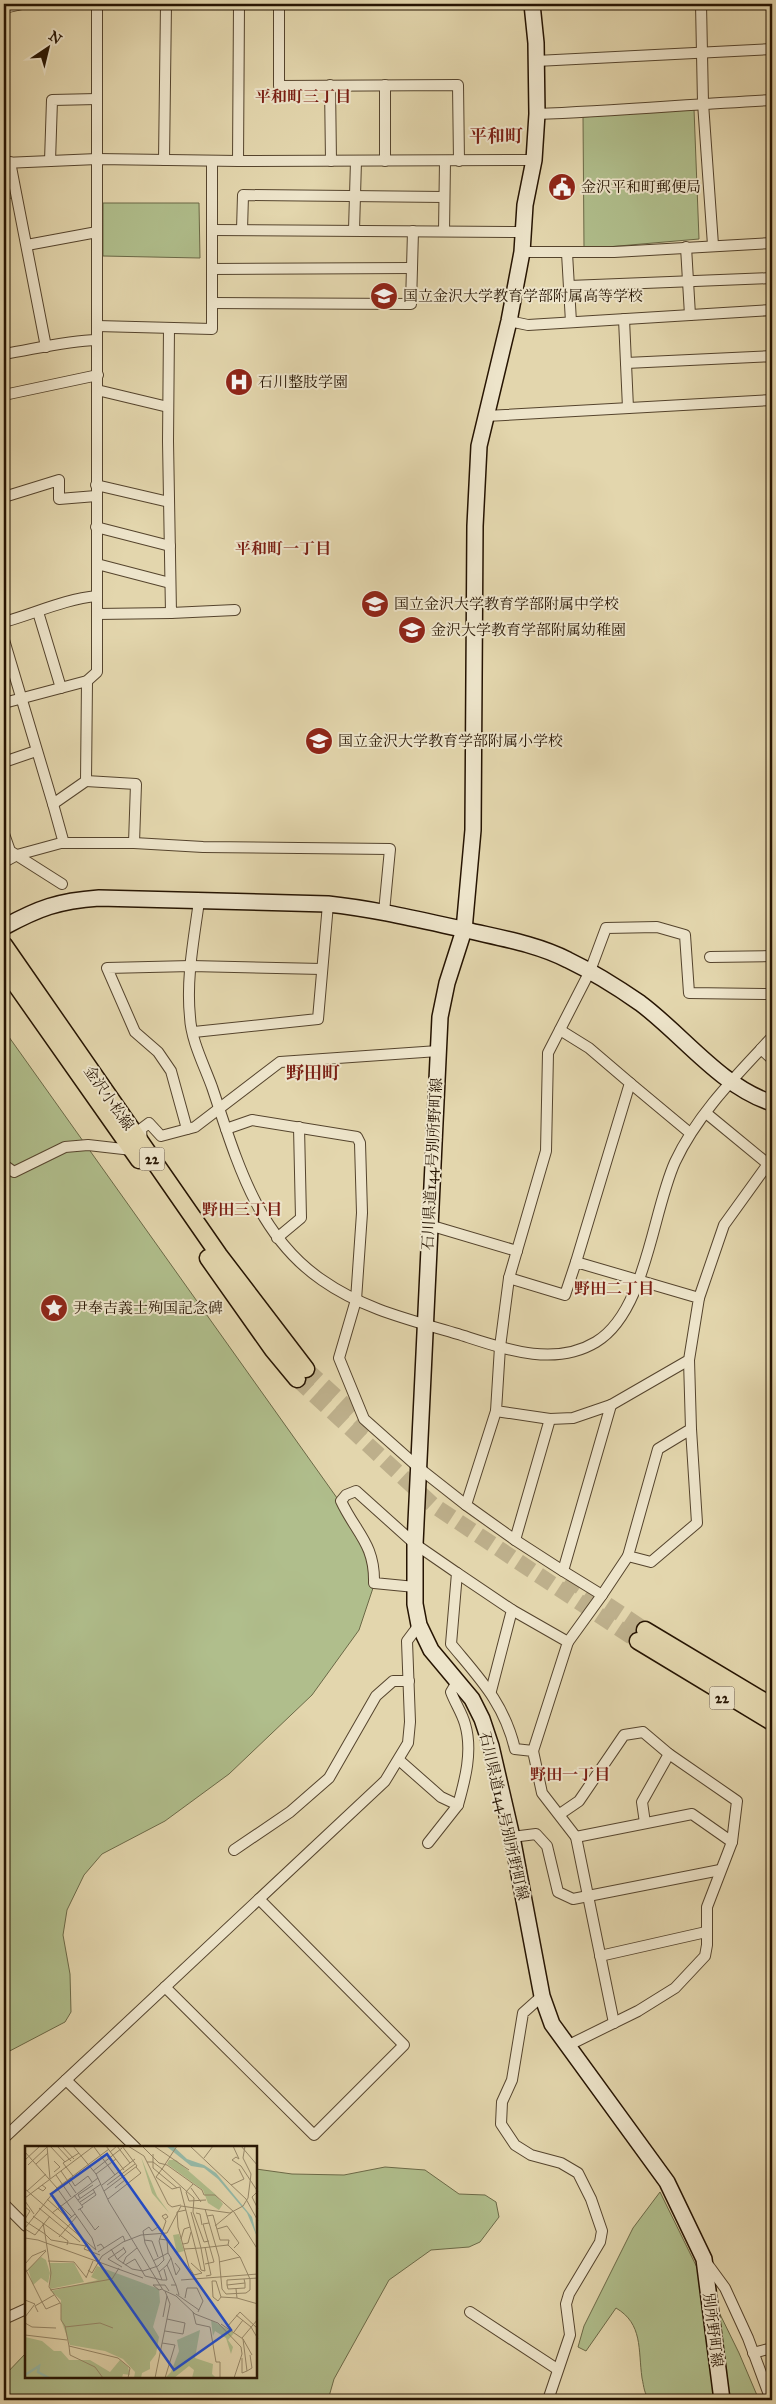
<svg xmlns="http://www.w3.org/2000/svg" width="776" height="2404" viewBox="0 0 776 2404" font-family="'IM FELL Great Primer','Noto Serif JP',serif">
<rect width="100%" height="100%" fill="#e3d6ad"/>
<filter id="stains"><feTurbulence type="fractalNoise" baseFrequency=".004" numOctaves="4"/><feColorMatrix values="0 0 0 0 .2 0 0 0 0 .09 0 0 0 0 .02 0 0 0 .5 -.17"/></filter>
<radialGradient id="worn" r=".72"><stop offset=".6" stop-color="#630" stop-opacity="0"/><stop offset="1" stop-color="#630" stop-opacity=".3"/></radialGradient>
<g fill="#b0be8c" stroke="#6b6947">
<polygon points="694,109 699,239 584,249 583,117"/>
<polygon points="4,170 9,175 13,198 4,199"/>
<polygon points="103,203 199,203 200,258 103,256"/>
<polygon points="4,1030 347,1512 353,1531 378,1573 359,1630 312,1695 229,1774 165,1821 102,1854 84,1875 67,1910 63,1935 70,1974 71,2012 65,2022 4,2054"/>
<polygon points="385,2167 425,2170 459,2194 485,2195 496,2202 499,2217 480,2242 469,2247 431,2250 389,2280 334,2379 328,2400 4,2400 4,2376 26,2353 26,2378 256,2378 256,2169 292,2174 344,2175"/>
<path d="M660 2192 739 2353 759 2400H650C644 2394 644 2387 642 2378 638 2349 643 2324 616 2308L586 2351 578 2347 584 2326 633 2228Z"/>
</g>
<g fill="none" stroke-linecap="round" stroke-linejoin="round">
<g stroke="#bdaf8b" stroke-width="16" stroke-dasharray="16 8" stroke-linecap="butt">
<polyline points="306,1369 374,1432"/>
<polyline points="297,1379 433,1505 638,1641"/>
<polyline points="567,1578 645,1630"/>
</g>
<g stroke="#55442d" stroke-width="12">
<g id="street">
<polyline points="279,4 279,86 458,85 459,161"/>
<polyline points="701,4 703,103 713,245"/>
<polyline points="4,8 22,4"/>
<polyline points="536,61 772,49"/>
<polyline points="330,85 331,161"/>
<polyline points="385,85 385,161"/>
<path d="M537 114C615 111 694 104 772 100"/>
<polyline points="164,160 166,4"/>
<polyline points="50,161 52,100 97,99"/>
<polyline points="238,161 239,4"/>
<polyline points="10,162 46,347"/>
<polyline points="4,163 97,159 238,161 534,160"/>
<polyline points="212,230 524,232"/>
<polyline points="242,230 243,195 444,197"/>
<polyline points="354,230 356,161"/>
<polyline points="444,231 445,161"/>
<polyline points="27,245 97,232"/>
<polyline points="686,247 690,315"/>
<polyline points="522,252 614,252 772,243"/>
<polyline points="567,253 571,322"/>
<polyline points="212,269 412,268"/>
<polyline points="569,286 772,278"/>
<polyline points="212,303 411,304 413,231"/>
<polyline points="624,319 628,408"/>
<polyline points="509,321 528,325 772,310"/>
<polyline points="97,326 212,329 212,161"/>
<polyline points="169,328 168,441 171,613 235,610"/>
<path d="M4 354C35 349 65 341 97 340"/>
<polyline points="626,363 772,356 772,370"/>
<polyline points="97,390 168,407"/>
<polyline points="4,395 98,375"/>
<polyline points="486,416 772,400"/>
<polyline points="96,485 169,502"/>
<polyline points="4,497 59,480 59,499 96,496"/>
<polyline points="96,527 170,546"/>
<polyline points="97,564 170,583"/>
<polyline points="38,612 61,688"/>
<polyline points="97,614 171,613"/>
<path d="M4 622C36 613 65 599 97 596"/>
<polyline points="4,640 53,804 86,781 87,681"/>
<polyline points="4,703 87,681 97,672 97,4"/>
<polyline points="4,762 36,751"/>
<polyline points="4,834 10,851 62,884"/>
<polyline points="61,843 134,843 136,784 86,781"/>
<polyline points="134,843 203,847 390,849 384,912"/>
<polyline points="4,862 17,855 61,843 63,840 53,804"/>
<path d="M199 901C194 939 186 978 190 1017 191 1040 204 1065 212 1087 236 1158 256 1235 322 1280 363 1309 411 1320 458 1334 502 1348 553 1368 596 1342 646 1312 652 1213 675 1162 695 1119 729 1083 761 1049L772 1059"/>
<polyline points="710,957 772,956"/>
<polyline points="560,1030 589,1048 630,1083 576,1262"/>
<polyline points="194,1032 318,1019 328,904"/>
<polyline points="761,1049 772,1037"/>
<polyline points="630,1083 690,1133"/>
<polyline points="187,1129 171,1071 158,1052 135,1032 107,968 191,966 322,969"/>
<polyline points="226,1129 252,1120 357,1137 360,1143 362,1213 356,1300 339,1358 364,1419 419,1468 466,1505"/>
<polyline points="4,1165 14,1172 65,1147 88,1145 132,1150 142,1144 141,1129 149,1123 161,1136 195,1127 280,1062 438,1051"/>
<polyline points="429,1225 517,1251"/>
<polyline points="277,1238 301,1218 299,1127"/>
<polyline points="509,1278 565,1295 576,1262 699,1298 689,1360 611,1405"/>
<polyline points="699,1298 724,1225 768,1164 706,1113"/>
<polyline points="689,1360 691,1429 658,1449 628,1556 651,1562 697,1523 691,1429"/>
<polyline points="496,1411 466,1505 515,1540 550,1419"/>
<polyline points="515,1540 563,1571"/>
<polyline points="457,1573 512,1610 491,1691"/>
<path d="M415 1587 374 1583C375 1544 356 1533 341 1501L346 1495 356 1491 415 1544 457 1573 451 1644C480 1679 504 1703 515 1749L533 1751 542 1793 576 1837 614 2023"/>
<polyline points="602,1595 628,1556"/>
<polyline points="512,1610 568,1642 533,1751"/>
<polyline points="568,1642 602,1595 563,1571 611,1405 573,1418 550,1419 496,1411 500,1347 509,1278 546,1151 548,1053 590,971 606,928 657,927 685,935 689,993 772,994"/>
<path d="M457 1682 451 1692C455 1703 462 1713 465 1724 473 1751 465 1780 458 1805"/>
<polyline points="399,1760 441,1797 458,1805 428,1843"/>
<polyline points="560,1814 579,1801 624,1735 643,1732 669,1754 737,1801 732,1842 707,1907 707,1945 705,1956 675,1988 638,2011 569,2045"/>
<polyline points="645,1823 642,1802 669,1754"/>
<polyline points="512,1837 536,1834 547,1846 558,1892 573,1899 720,1870"/>
<polyline points="576,1837 692,1814 732,1842"/>
<polyline points="234,1850 290,1812 329,1778 376,1696 393,1681 409,1681"/>
<polyline points="600,1956 706,1932"/>
<polyline points="165,1987 314,2135 404,2045 259,1899"/>
<polyline points="542,1996 523,2013 512,2080 502,2102 501,2124 515,2145 531,2155 561,2163 578,2173 591,2199 602,2231 600,2242 569,2294 566,2304 570,2335 548,2400"/>
<polyline points="66,2080 136,2148"/>
<polyline points="4,2138 385,1781 408,1743 410,1722 407,1641 419,1625"/>
<polyline points="4,2204 26,2226"/>
<polyline points="706,2262 725,2288 748,2338 771,2400"/>
<polyline points="470,2312 557,2369"/>
<polyline points="4,2319 26,2309"/>
<polyline points="753,2353 772,2348"/>
</g>
</g>
<g stroke="#261402" stroke-width="18">
<g id="secondary">
<polyline points="532,4 536,43 537,114 534,160 525,205 522,252 509,321 479,446 475,526 473,830 464,930 447,983 440,1017 415,1544 415,1604 419,1625 431,1650 472,1699 482,1719 491,1746 512,1837 542,1996 552,2024 667,2182 704,2259 722,2400"/>
<path d="M4 927C39 908 58 901 99 898L328 904C375 909 420 920 466 930 500 938 537 944 568 960 593 972 617 987 640 1003 683 1035 720 1086 772 1103"/>
</g>
</g>
<g stroke="#261402" stroke-width="19">
<g id="primary">
<polyline points="4,945 219,1255 306,1369"/>
<polyline points="4,968 139,1160"/>
<polyline points="208,1258 273,1350 297,1379"/>
<polyline points="645,1630 772,1706"/>
<polyline points="638,1641 772,1722"/>
</g>
</g>
<use href="#street" stroke="#ede4ca" stroke-width="10"/>
<use href="#secondary" stroke="#ede4ca" stroke-width="15"/>
<use href="#primary" stroke="#e3d6ad" stroke-width="16"/>
</g>
<defs>
<g id="civic-disc" transform="scale(1.4375)"><circle r="9.5" fill="#8f2418" stroke="#ede4ca"/><path d="M-.6-6.5H3V-4.5H.6V-3L4-1V1h2V6H-6V1h2V-1L-.6-3ZM-1.2 2.5V6h2.4V2.5Z" fill="#fff"/></g>
<g id="school-disc" transform="scale(1.4375)"><circle r="9.5" fill="#8f2418" stroke="#ede4ca"/><path d="M0-5L7-2L0 1L-7-2ZM-4 1L0 2.5L4 1V4Q0 6-4 4Z" fill="#fff"/></g>
<g id="hospital-disc" transform="scale(1.4375)"><circle r="9.5" fill="#8f2418" stroke="#ede4ca"/><path d="M-5-5h3v3.5h4V-5h3V5h-3V1.5h-4V5h-3Z" fill="#fff"/></g>
<g id="sight-disc" transform="scale(1.4375)"><circle r="9.5" fill="#8f2418" stroke="#ede4ca"/><path d="M0-6L1.8-2.2L6-1.7L2.9 1.2L3.7 5.4L0 3.3L-3.7 5.4L-2.9 1.2L-6-1.7L-1.8-2.2Z" fill="#fff"/></g>
</defs>
<g fill-rule="evenodd">
<use href="#civic-disc" x="562" y="187"/>
<use href="#school-disc" x="384" y="296"/>
<use href="#hospital-disc" x="239" y="382"/>
<use href="#school-disc" x="375" y="604"/>
<use href="#school-disc" x="412" y="630"/>
<use href="#school-disc" x="319" y="741"/>
<use href="#sight-disc" x="54" y="1308"/>
</g>
<g text-anchor="middle" stroke-width="4" stroke-linejoin="round" paint-order="stroke">
<g fill="#ede4ca" stroke="#62523e" stroke-width="1">
<rect x="139.5" y="1147.5" width="25" height="23" rx="4"/>
<rect x="709.5" y="1686.5" width="25" height="23" rx="4"/>
</g>
<g font-size="14" font-weight="bold" fill="#261402">
<text x="152" y="1164">22</text>
<text x="722" y="1703">22</text>
</g>
<g font-size="15" fill="#261402" stroke="#ede4ca" text-anchor="start">
<text x="581" y="192">金沢平和町郵便局</text>
<text x="403" y="301">国立金沢大学教育学部附属高等学校</text>
<text x="258" y="387">石川整肢学園</text>
<text x="394" y="609">国立金沢大学教育学部附属中学校</text>
<text x="431" y="635">金沢大学教育学部附属幼稚園</text>
<text x="338" y="746">国立金沢大学教育学部附属小学校</text>
<text x="73" y="1313">尹奉吉義士殉国記念碑</text>
</g>
<g font-size="15" fill="#261402" stroke="#ede4ca">
<text transform="translate(109 1098) rotate(55)" y="5">金沢小松線</text>
<text transform="translate(432 1164) rotate(-87)" y="5">石川県道144号別所野町線</text>
<text transform="translate(504 1816) rotate(77)" y="5">石川県道144号別所野町線</text>
<text transform="translate(713 2330) rotate(83)" y="5">別所野町線</text>
</g>
<g font-size="16" font-weight="bold" fill="#7a1f14" stroke="#ede4ca">
<text x="303" y="102">平和町三丁目</text>
<text x="283" y="554">平和町一丁目</text>
<text x="242" y="1215">野田三丁目</text>
<text x="614" y="1294">野田二丁目</text>
<text x="570" y="1780">野田一丁目</text>
</g>
<g font-size="18" font-weight="bold" fill="#7a1f14" stroke="#ede4ca">
<text x="496" y="142">平和町</text>
<text x="313" y="1079">野田町</text>
</g>
</g>
<g transform="translate(25 2146)">
<rect width="232" height="232" fill="#e3d6ad"/>
<path d="M116 11 132 50 145 68 127 47ZM144 14H151L190 48 198 58 194 64 183 57 178 44 142 18ZM154 88 159 105 152 107 148 89ZM16 111 21 114 25 127 23 137 16 132 8 139 3 123ZM25 117H49L59 136 25 143ZM72 120 134 143 135 156 128 181 134 191 131 208 125 216V223L117 227 116 232H109L110 226 98 213 80 205 45 199 36 174V154L26 145 73 134 66 131ZM186 174 209 187 203 194 208 201 206 208 201 192 190 185 188 190ZM175 184 170 212 188 218 187 228 191 232H167L169 224 164 220 149 232H140L146 226 154 205 152 194ZM0 191 17 195 29 205H36L44 214H65L85 226 95 214 103 221 105 229 98 228 97 232H0Z" fill="#b0be8c"/>
<path d="M141 0H148L162 13 179 19 191 27 227 71 232 91 222 67 193 33 179 22 166 20Z" fill="#96b9a7"/>
<path fill="none" stroke="#96b9a7" stroke-width="2.5" d="M0 229 14 220 13 226 24 232"/>
<path fill="none" stroke="#978869" stroke-width="1" d="M22 0 25 33M25 0 40 16M32 0 46 15M37 0 49 13M48 0 71 28 84 56 138 144 151 150 170 168 193 177 216 201 217 208 209 232M81 0 99 24M103 0 119 10 143 58 147 61 156 59M117 0 134 17 142 19 177 44 179 49H190L209 66 233 104M129 0 164 24M152 0 137 23 169 52 168 66 179 96 184 95M165 0 221 53 233 75M208 0 214 13 211 11 207 14 216 20 233 46M216 0 233 20M69 1 90 29M0 6 32 42 67 92 71 104 0 43M85 6 92 0 105 17M128 8V22L152 42M179 12 188 0M0 14 15 0M122 16H128L137 23 131 31 147 43 155 41 176 124 180 125 176 102 203 99 204 94H195L188 69 182 70M11 18 23 7M3 19 22 1M36 25 51 47M68 25 97 2M29 26 35 21 29 15M71 28 91 13M31 29 46 51M48 30 38 17 54 7M45 32 50 40 63 30 67 36M168 38 161 46 164 55 181 54M77 39 110 13M82 39 110 18M206 39 219 33 214 23M13 42 18 45 21 42 17 39M90 42 100 34 103 37M166 42 176 56M2 45 21 28M79 45 112 20 97 0M232 46 227 51 233 63M49 49 58 61 53 64M0 52 69 0M55 52 53 49 68 39M22 53 44 73 50 68M83 53 116 27 111 21M53 54 76 38M0 55 9 68M55 56 70 46M35 59 47 71M57 59 71 49 68 43M0 61 5 65 0 73M14 62 55 96M55 63 70 84 74 80M180 63 194 111 197 143 201 148 221 147 225 144V133L215 111M161 64 152 66 153 81 164 121 169 129 177 127 166 117M27 67 73 32M171 67 175 68 177 79M8 70 43 95 42 99M0 75 20 88 26 127 24 141 36 158V174L40 180 44 200 93 212 105 222 103 232M18 77 20 88 26 94 61 100 64 97M190 80 207 66M133 81 127 85 124 81 118 85 120 97 134 126 142 119 151 139M0 82 32 42 84 3M0 83 10 89 25 70M192 83 202 80 214 97 209 102M34 91 52 70M0 92 13 94 118 132M134 93 142 94 143 107M156 93 159 83 165 81M119 94 127 95 133 111M158 98 163 97 166 86M61 100 59 103 75 109M72 100 76 98 79 102 73 106M180 101 186 129 181 130M79 102 98 90 100 95M86 103 92 113 107 123 118 125 133 120 139 114 134 95 141 75 137 70 141 68 143 71 140 73M159 103 176 102 166 66M146 112 151 129 155 123 150 117M93 113 101 106 98 101M23 115 49 116 61 131M128 115 143 107 146 112 142 119M194 116 215 111 203 99M0 118 7 110 21 104M98 118 101 111 112 102M180 118 189 116 178 78 184 77M100 119 110 113 120 130 137 134M97 121 83 113 99 102M0 122 17 156M63 124 67 127 77 110 98 96 116 89 142 87 156 60 205 67 218 60 223 52 226 28 218 12 220 0M134 126 137 134H142L139 123M0 127 21 105M61 132 68 115M219 133 220 137 202 139V134L233 132M156 134 233 128M146 139H151L154 149M202 139 203 143 220 142V137M137 143 134 144 128 139H140L144 145M211 143 212 152 233 158M25 144 87 133 94 122M151 148 174 164M196 151 193 155 188 151 187 135H191L196 151 212 152M160 152 162 142H172L178 155 173 166M0 154 10 158 0 171M17 156 21 163 35 157M13 166 10 160 29 149M168 166 171 178 185 181 191 216H195V232M211 169 226 181 233 193M138 171 142 150M0 177 7 181 31 182M196 178 218 193 227 209M40 181 75 177 88 182M202 181 215 166 233 183M140 185 158 188 160 177 142 173M209 186 218 174M0 189 42 194M217 192 233 173M218 193 222 225 227 222 225 209M137 197 150 199 140 232M44 200 45 209 70 221 78 232M217 212V227L222 225M1 232H21M130 232 145 158 140 145"/>
<path fill="#1d4ed8" fill-opacity="0.15" stroke="#1d4ed8" stroke-width="2.5" d="M82 8 206 184 149 224 26 48Z"/>
<rect width="232" height="232" fill="none" stroke="#261402" stroke-width="2.5"/>
</g>
<rect width="776" height="2404" fill="none" stroke="#e3d6ad" stroke-width="20"/>
<rect x="5" y="5" width="766" height="2394" fill="none" stroke="#261402" stroke-width="2.5"/>
<rect x="10" y="10" width="756" height="2384" fill="none" stroke="#261402"/>
<g transform="translate(48 48) rotate(35)" stroke="#ede4ca" stroke-width="4" paint-order="stroke">
<path d="M0-4L9 19L0 12L-9 19Z" fill="#261402"/>
<text y="-8" font-size="14" font-weight="bold" text-anchor="middle" fill="#261402">N</text>
</g>
<rect width="100%" height="100%" filter="url(#stains)"/>
<rect width="100%" height="100%" fill="url(#worn)"/>
</svg>
